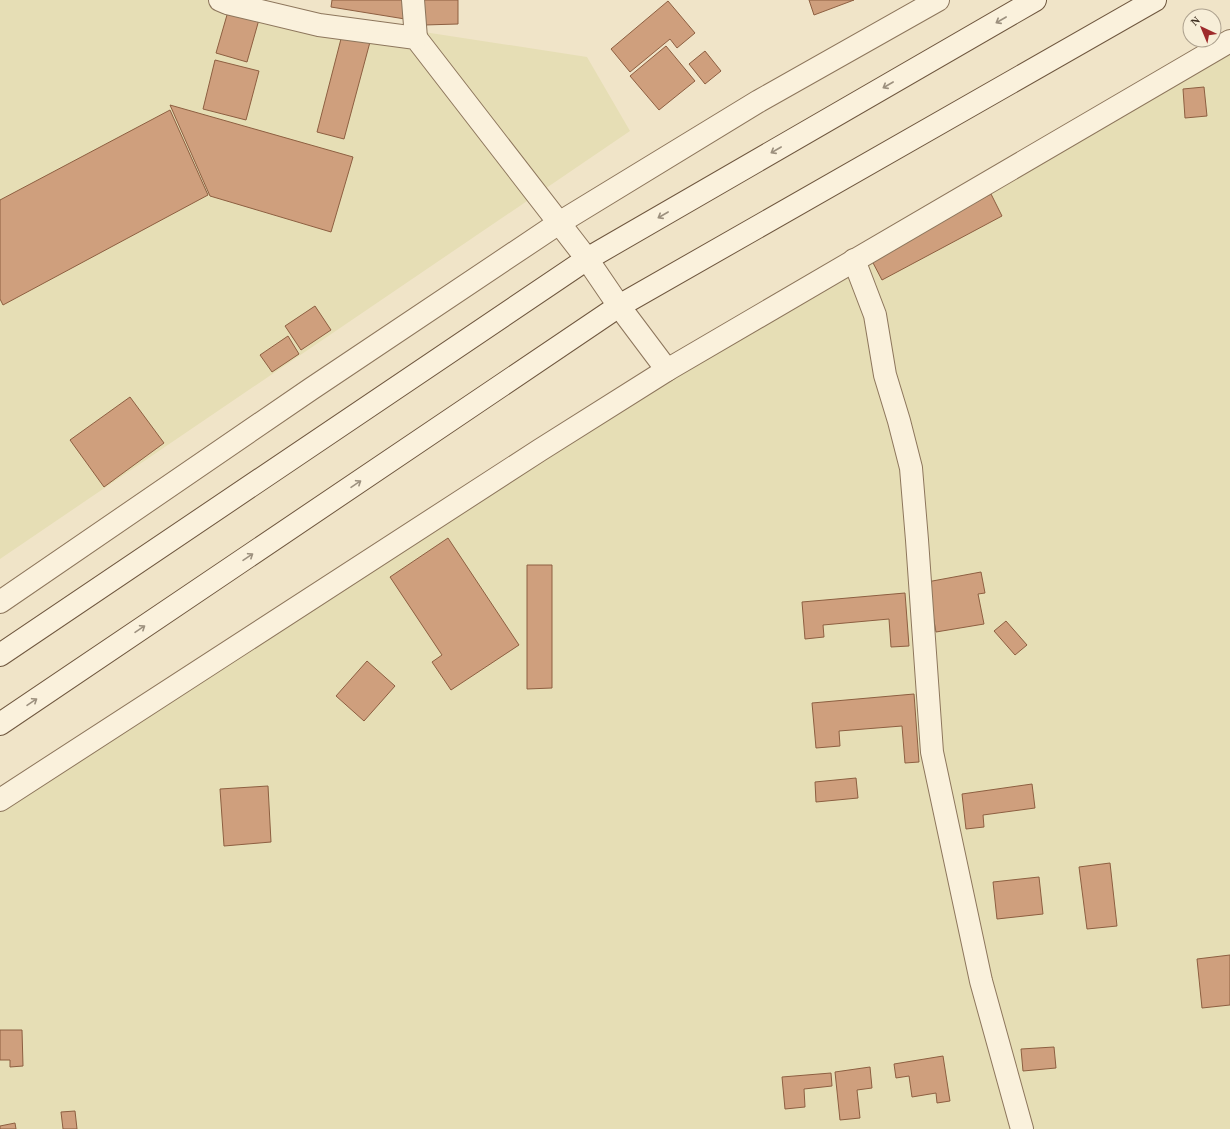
<svg xmlns="http://www.w3.org/2000/svg" width="1230" height="1129" viewBox="0 0 1230 1129" font-family="'Times New Roman',serif">
<rect width="100%" height="100%" fill="#f0e4c8"/>
<g fill="#e6deb5">
<polygon points="0,0 265,0 307,14 587,57 630,131 0,559"/>
<polygon points="1230,41 1230,1129 0,1129 0,800 540,450"/>
</g>
<g fill="#cf9f7d" stroke="#8d5f41">
<polygon points="332,0 408,0 405,19 331,7"/>
<polygon points="423,0 458,0 458,24 424,25"/>
<polygon points="809,0 854,0 814,15"/>
<polygon points="668,1 695,33 677,48 670,39 630,72 611,49"/>
<polygon points="229,8 260,16 247,62 216,53"/>
<polygon points="342,35 370,42 344,139 317,132"/>
<polygon points="666,46 695,81 659,110 630,76"/>
<polygon points="705,51 721,71 705,84 689,64"/>
<polygon points="215,60 259,71 246,120 203,109"/>
<polygon points="1204,87 1207,116 1185,118 1183,89"/>
<polygon points="170,105 353,157 331,232 210,196"/>
<polygon points="170,110 208,195 3,305 0,299 0,200"/>
<polygon points="991,194 1002,216 882,280 871,259"/>
<polygon points="315,306 331,330 301,350 285,326"/>
<polygon points="288,336 299,354 272,372 260,355"/>
<polygon points="130,397 164,443 104,487 70,440"/>
<polygon points="448,538 519,645 451,690 432,662 442,655 390,577"/>
<polygon points="527,565 552,565 552,688 527,689"/>
<polygon points="981,572 985,593 978,594 984,624 936,632 927,582"/>
<polygon points="905,593 909,646 891,647 889,619 823,625 824,637 805,639 802,602"/>
<polygon points="1006,621 1027,645 1015,655 994,631"/>
<polygon points="367,661 395,686 364,721 336,696"/>
<polygon points="914,694 919,762 905,763 902,726 839,731 840,746 816,748 812,703"/>
<polygon points="856,778 858,798 816,802 815,782"/>
<polygon points="1032,784 1035,808 983,815 984,827 966,829 962,794"/>
<polygon points="268,786 271,842 224,846 220,789"/>
<polygon points="1110,863 1117,926 1087,929 1079,867"/>
<polygon points="1039,877 1043,914 997,919 993,882"/>
<polygon points="1230,955 1230,1005 1202,1008 1197,959"/>
<polygon points="0,1030 22,1030 23,1066 10,1067 10,1060 0,1060"/>
<polygon points="1054,1047 1056,1068 1023,1071 1021,1049"/>
<polygon points="943,1056 950,1101 937,1103 936,1093 912,1097 909,1076 896,1078 894,1064"/>
<polygon points="870,1067 872,1088 857,1090 860,1118 840,1120 835,1072"/>
<polygon points="831,1073 832,1086 804,1089 805,1107 785,1109 782,1077"/>
<polygon points="75,1111 77,1129 63,1129 61,1112"/>
<polygon points="15,1123 16,1129 0,1129 0,1126"/>
</g>
<g fill="none" stroke-linecap="round" stroke-linejoin="round">
<g stroke="#8d765c" stroke-width="24">
<g id="street">
<polyline points="220,0 227,3 319,25 416,38 587,259 619,306 667,370"/>
<polyline points="413,0 416,38"/>
<polyline points="854,260 875,315 885,375 899,421 911,468 917,540 932,752 981,981 1022,1129"/>
<polyline points="0,602 311,389 559,223 759,101 938,0"/>
<polyline points="0,800 540,450 667,370 1230,41"/>
</g>
</g>
<g stroke="#6f573f" stroke-width="24">
<g id="secondary">
<polyline points="0,655 587,259 1035,0"/>
<polyline points="0,724 619,306 1155,0"/>
</g>
</g>
<use href="#street" stroke="#faf1dc" stroke-width="22"/>
<use href="#secondary" stroke="#faf1dc" stroke-width="22"/>
</g>
<defs><path id="oneway-shaft" d="M-6 0H5M1.5-3L5.5 0L1.5 3" fill="none" stroke-width="1.6" stroke-linecap="round" stroke-linejoin="round"/></defs>
<g stroke="#9c907e">
<use href="#oneway-shaft" transform="translate(1001 20) rotate(150)"/>
<use href="#oneway-shaft" transform="translate(888 85) rotate(150)"/>
<use href="#oneway-shaft" transform="translate(776 150) rotate(150)"/>
<use href="#oneway-shaft" transform="translate(663 215) rotate(150)"/>
<use href="#oneway-shaft" transform="translate(356 484) rotate(-34)"/>
<use href="#oneway-shaft" transform="translate(248 557) rotate(-34)"/>
<use href="#oneway-shaft" transform="translate(140 629) rotate(-34)"/>
<use href="#oneway-shaft" transform="translate(32 702) rotate(-34)"/>
</g>
<g transform="translate(1202 28) rotate(316)"><circle r="19" fill="#f7eed8" stroke="#ada18e"/>
<path d="M0-3L7 15L0 10L-7 15Z" fill="#9e2a2b"/>
<text y="-6" font-size="11" font-weight="bold" text-anchor="middle" fill="#3d2e20">N</text>
</g>
</svg>
